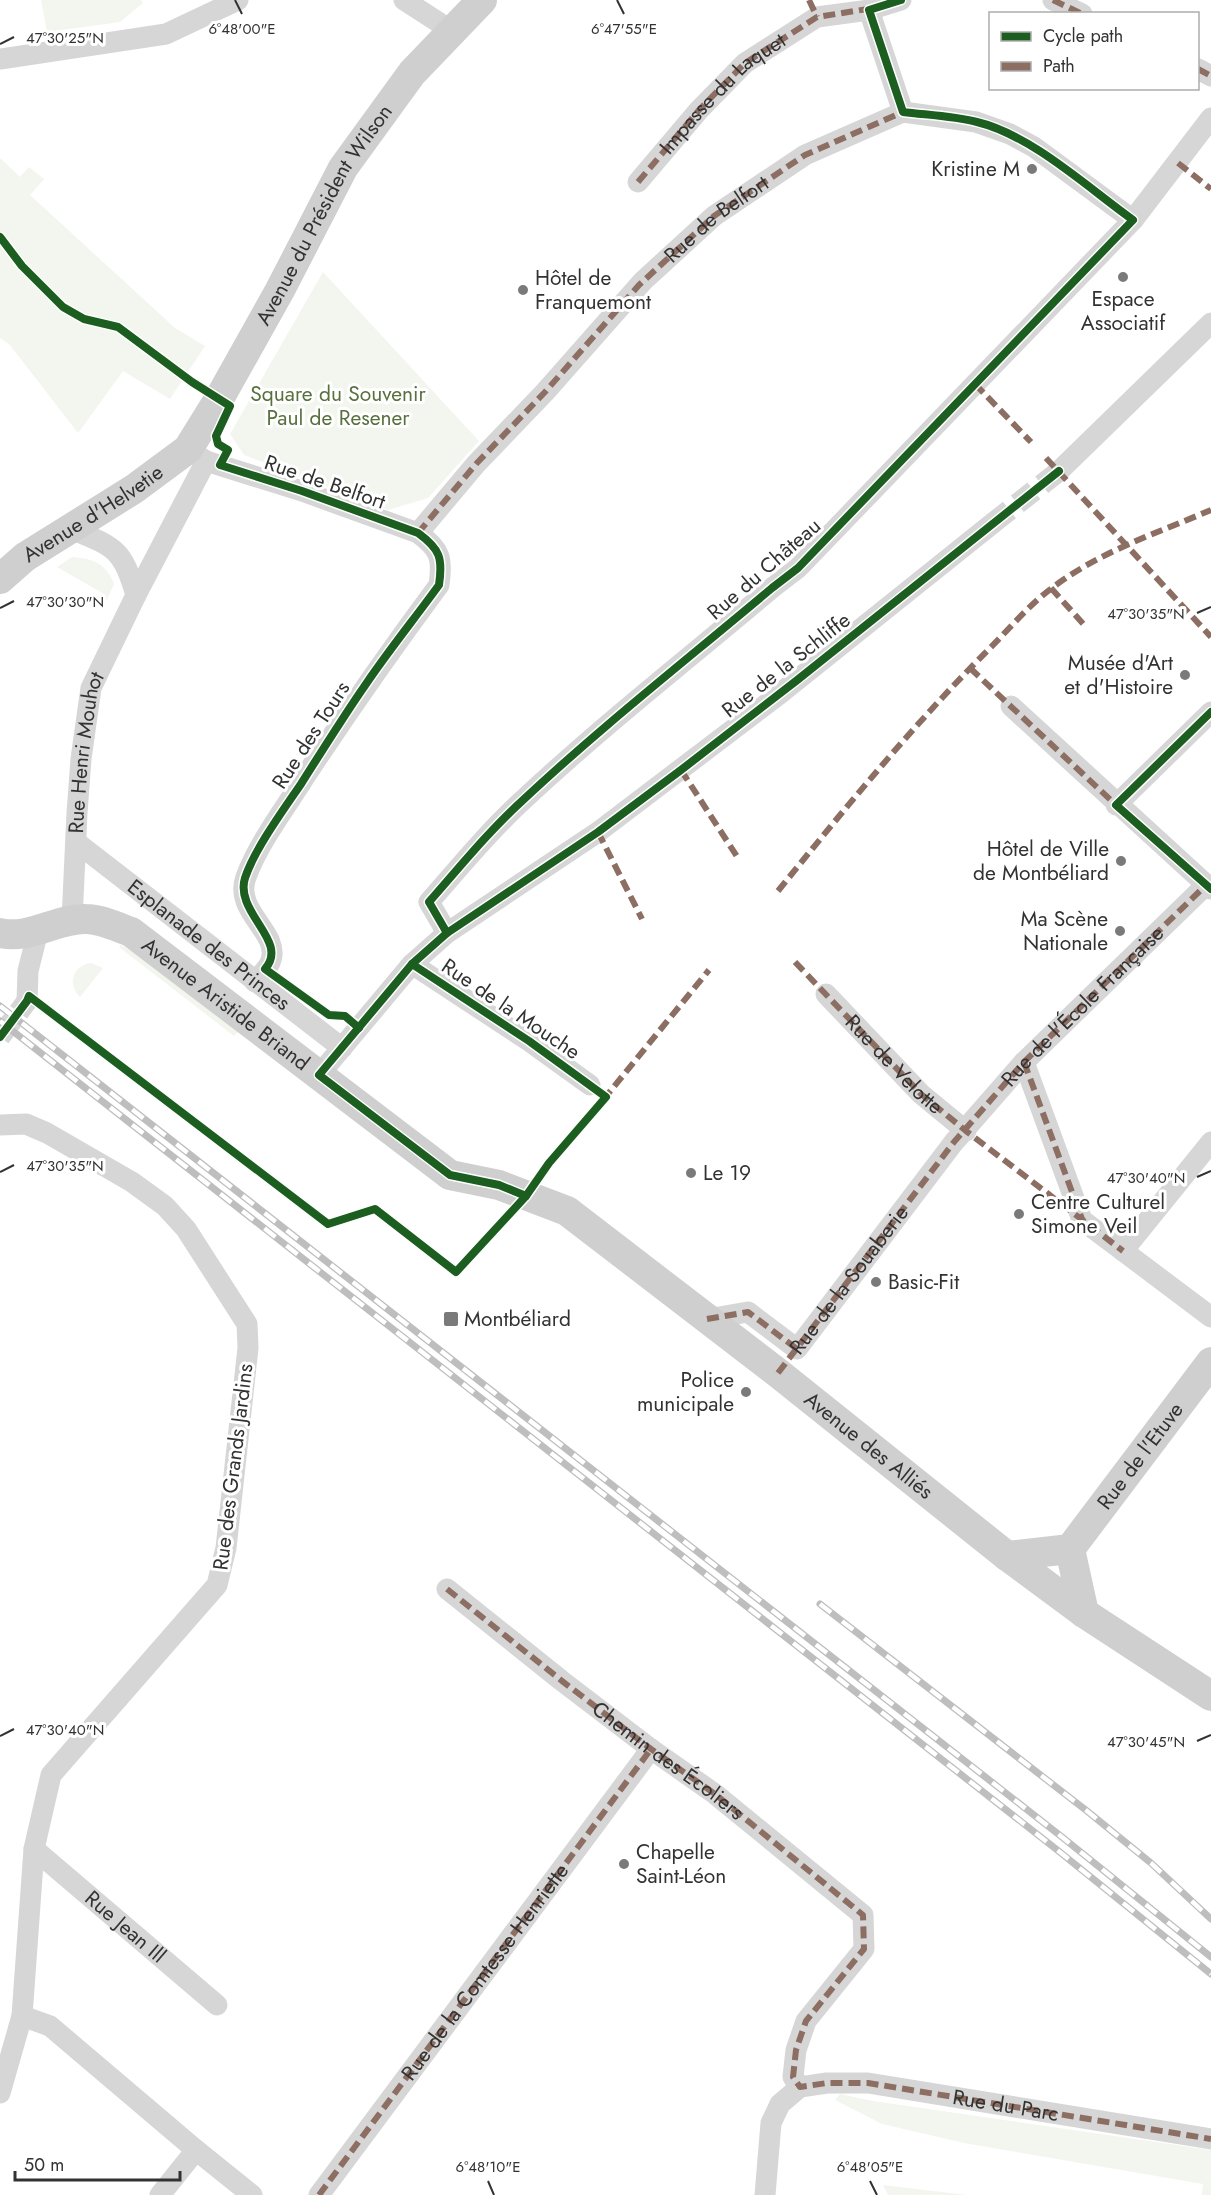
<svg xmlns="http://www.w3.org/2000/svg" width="1211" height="2195" viewBox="0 0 1211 2195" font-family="Jost,sans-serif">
<rect width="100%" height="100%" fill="#fff"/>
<g fill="#f3f6ee">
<polygon points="41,0 141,0 143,3 120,22 47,32"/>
<polygon points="0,158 20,177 29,167 44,179 30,195 175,328 205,346 170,399 123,371 78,433 10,345 0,338"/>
<polygon points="323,272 479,441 428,498 388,510 244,455 230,434"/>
<path d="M72 557C92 558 107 564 114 584L104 606 100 604 104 594 57 567Z"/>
<polygon points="121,945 151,962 239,1031 234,1036 119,947"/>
<path d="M91 963 103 968 80 997C67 984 73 965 91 963Z"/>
<polygon points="840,2094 873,2101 1211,2150 1211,2195 1202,2195 1203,2184 964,2143 882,2124 835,2100"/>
<polygon points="883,2185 967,2195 888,2195"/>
</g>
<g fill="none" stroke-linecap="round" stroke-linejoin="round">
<g stroke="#d6d6d6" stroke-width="21" stroke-dasharray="21 10" stroke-linecap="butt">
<polyline points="993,523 1059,471"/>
<polyline points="0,1037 27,1001"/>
</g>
<g stroke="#d6d6d6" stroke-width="21">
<polyline points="404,0 452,31"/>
<polyline points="1053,0 1082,14"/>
<polyline points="869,10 903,112"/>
<polyline points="0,59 166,34 238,0"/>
<polyline points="1198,69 1211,76"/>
<path id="s1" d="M638 182 699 110 745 63 817 17 869 10 901 0"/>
<path d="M188 449 206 461 302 491 418 533C440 549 443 558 439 585 393 647 349 710 306 775 286 807 259 842 246 877 233 911 280 932 271 960 269 968 260 975 255 982"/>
<polyline points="1059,471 1211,323"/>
<path d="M71 529C115 547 122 548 136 595"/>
<polyline points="418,533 476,464 545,392 643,281 714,216 805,155 903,112 976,122 1010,134 1034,147 1133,220"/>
<polyline points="1011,706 1211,889"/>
<polyline points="1116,805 1211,712"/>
<path id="s2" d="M76 842 342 1048"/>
<path id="s3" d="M72 920 77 813 81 759 91 688 136 595 206 461"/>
<path d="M447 933 429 902C459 868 488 832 522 801 602 726 689 658 772 588L798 568 1133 220 1211 118"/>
<polyline points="412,964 529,1041 590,1085"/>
<path id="s4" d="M826 994 921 1094 966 1131"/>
<polyline points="27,1001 28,971 38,931"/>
<polyline points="1024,1062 1082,1220 1211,1317"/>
<polyline points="319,1075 412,964 447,933 598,832 777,696 993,523"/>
<polyline points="0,1125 26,1124 47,1133 132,1182 165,1206 186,1229 247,1324 248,1348 226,1548 217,1585 51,1775 34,1849 22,2016 0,2093"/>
<polyline points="1123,1251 1211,1142"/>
<path id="s5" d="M707 1319 748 1312 797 1349 954 1142 1024 1062 1206 885"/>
<path id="s6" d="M447 1589 562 1681 651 1749 715 1794 863 1915 864 1949 806 2021 796 2050 793 2077 800 2087"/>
<path id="s7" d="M34 1849 217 2005"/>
<polyline points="22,2016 50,2026 196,2150 252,2195"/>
<polyline points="160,2195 196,2150"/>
<path id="s8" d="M319 2195 651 1749"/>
<polyline points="765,2195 771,2123 780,2104 800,2087 827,2083 868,2083 1211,2139"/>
</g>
<g stroke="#cfcfcf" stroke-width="30">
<path id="s9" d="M0 579 25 557 134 489 188 449 219 399 280 290 343 168 412 73 482 0"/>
<path id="s10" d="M0 933C30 940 57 918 86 919 101 919 117 927 131 932L450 1175 499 1185 567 1211 778 1373 1007 1556 1084 1613 1211 1696"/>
<polyline points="1070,1549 1084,1613"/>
<path id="s11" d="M1007 1556 1070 1549 1211 1362"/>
</g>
<g stroke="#bebebe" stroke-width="7">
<g id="rail">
<polyline points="0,1006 1062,1837 1211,1957"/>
<polyline points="0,1021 1056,1849 1211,1974"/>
<polyline points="820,1604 1087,1811 1151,1863 1211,1919"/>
</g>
</g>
<use href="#rail" stroke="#fff" stroke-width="4.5" stroke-dasharray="14" stroke-linecap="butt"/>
<g stroke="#8d6e63" stroke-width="6" stroke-dasharray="12 6" stroke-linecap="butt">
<polyline points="809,0 817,17"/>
<polyline points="1053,0 1082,14"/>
<polyline points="1198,69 1211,76"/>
<polyline points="1178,163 1211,189"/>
<polyline points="638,182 699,110 745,63 817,17 874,8"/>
<polyline points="975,384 1031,442"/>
<polyline points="1046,458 1211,637"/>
<path id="s12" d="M418 533 476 464 545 392 639 285 714 216 805 155 903 112 906 113"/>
<polyline points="1051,588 1086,627"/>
<polyline points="970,668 1116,805"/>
<polyline points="681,770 738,858"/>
<polyline points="598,832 642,919"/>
<path d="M778 891C846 807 914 724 990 648 1010 628 1030 604 1052 588 1099 552 1157 533 1211 510"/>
<polyline points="795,962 921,1094 966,1131 1123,1251"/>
<polyline points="1024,1062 1082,1219"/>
<polyline points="603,1100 709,970"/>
<polyline points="707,1319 748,1312 797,1349"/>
<path id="s13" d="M778 1373 954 1142 1024 1062 1206 885"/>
<path id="s14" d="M447 1589 562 1681 651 1749 715 1794 863 1915 864 1949 806 2021 796 2050 793 2077 800 2087 827 2083H868L1211 2139"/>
<polyline points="319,2195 651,1749"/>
</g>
<g stroke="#fff" stroke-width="11">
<g id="cycleway">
<path d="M0 237 22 266 63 307 84 319 118 327 192 382 230 406 216 436 218 444 228 450 220 465 302 491 418 533C440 549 443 558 439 585 415 618 389 650 366 684 343 717 322 751 301 784 284 809 254 850 245 878 234 913 290 941 265 969L329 1015 345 1016 359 1028"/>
<polyline points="1211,712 1116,805 1211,889"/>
<path d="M447 933 429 902C459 868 488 832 522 801 602 726 689 658 772 588L798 568 1133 220C1087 187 1031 135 977 122 953 116 927 115 903 112L869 10 901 0"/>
<polyline points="0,1037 27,1001 29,996 328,1224 375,1209 456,1272 526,1196 549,1163 606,1097 529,1041 412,964"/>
<polyline points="526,1196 499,1185 450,1175 319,1075 412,964 447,933 598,832 681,770 796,681 1059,471"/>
</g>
</g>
<use href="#cycleway" stroke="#1b5e20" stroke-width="8"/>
</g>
<path fill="none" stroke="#323232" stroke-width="2" d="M235 0 242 14M617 0 624 14M0 44 14 37M0 608 14 601M1197 613 1211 607M0 1172 14 1165M1197 1177 1211 1171M0 1736 14 1729M1197 1741 1211 1735M488 2181 494 2195M870 2181 877 2195"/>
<g fill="#7a7a7a" stroke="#fff" stroke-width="2">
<circle cx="1032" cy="169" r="6"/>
<circle cx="1123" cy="277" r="6"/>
<circle cx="523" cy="290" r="6"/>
<circle cx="1185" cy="675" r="6"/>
<circle cx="1121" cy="861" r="6"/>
<circle cx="1120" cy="931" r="6"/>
<circle cx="691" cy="1173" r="6"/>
<circle cx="1019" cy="1214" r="6"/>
<circle cx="876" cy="1282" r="6"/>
<rect x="443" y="1311" width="16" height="16" rx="3"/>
<circle cx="746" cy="1392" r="6"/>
<circle cx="624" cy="1864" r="6"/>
</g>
<g text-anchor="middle" stroke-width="6" stroke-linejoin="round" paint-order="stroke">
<g font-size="21" fill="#323232" stroke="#fff">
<text dy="7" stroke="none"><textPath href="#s1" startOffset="123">Impasse du Laquet</textPath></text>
<text dy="7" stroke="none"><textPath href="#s9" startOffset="500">Avenue du Président Wilson</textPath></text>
<text dy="7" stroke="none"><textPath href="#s12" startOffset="434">Rue de Belfort</textPath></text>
<text transform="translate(325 482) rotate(19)" y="7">Rue de Belfort</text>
<text dy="7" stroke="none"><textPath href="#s9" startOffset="114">Avenue d'Helvetie</textPath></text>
<text transform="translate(764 569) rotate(-41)" y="7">Rue du Château</text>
<text transform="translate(786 665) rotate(-38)" y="7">Rue de la Schliffe</text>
<text transform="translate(311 735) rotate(-57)" y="7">Rue des Tours</text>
<text dy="7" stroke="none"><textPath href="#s3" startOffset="168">Rue Henri Mouhot</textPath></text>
<text dy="7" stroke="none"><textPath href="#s2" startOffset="168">Esplanade des Princes</textPath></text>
<text dy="7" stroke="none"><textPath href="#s10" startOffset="254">Avenue Aristide Briand</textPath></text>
<text dy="7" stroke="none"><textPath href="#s5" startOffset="550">Rue de l'École Française</textPath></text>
<text transform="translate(511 1009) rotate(34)" y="7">Rue de la Mouche</text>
<text dy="7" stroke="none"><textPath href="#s4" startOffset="98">Rue de Velotte</textPath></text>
<text dy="7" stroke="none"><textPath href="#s13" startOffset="117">Rue de la Souaberie</textPath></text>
<text dy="7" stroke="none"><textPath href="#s10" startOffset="1041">Avenue des Alliés</textPath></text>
<text dy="7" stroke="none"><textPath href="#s11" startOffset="180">Rue de l'Etuve</textPath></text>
<text transform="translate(233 1467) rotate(-83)" y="7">Rue des Grands Jardins</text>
<text dy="7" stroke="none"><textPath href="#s6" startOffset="280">Chemin des Écoliers</textPath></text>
<text dy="7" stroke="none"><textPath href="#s7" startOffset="120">Rue Jean Ill</textPath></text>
<text dy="7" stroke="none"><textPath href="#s8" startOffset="278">Rue de la Comtesse Henriette</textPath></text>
<text dy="7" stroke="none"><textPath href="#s14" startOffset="933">Rue du Parc</textPath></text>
</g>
<g font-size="21" fill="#323232" stroke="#fff" text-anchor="start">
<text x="1020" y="176" text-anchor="end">Kristine M</text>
<text x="535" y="285">Hôtel de<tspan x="535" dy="24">Franquemont</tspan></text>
<text x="1123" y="306" text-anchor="middle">Espace<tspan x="1123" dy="24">Associatif</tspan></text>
<text x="1173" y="670" text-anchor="end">Musée d'Art<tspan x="1173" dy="24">et d'Histoire</tspan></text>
<text x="1109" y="856" text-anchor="end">Hôtel de Ville<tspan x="1109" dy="24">de Montbéliard</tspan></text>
<text x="1108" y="926" text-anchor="end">Ma Scène<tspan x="1108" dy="24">Nationale</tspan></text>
<text x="703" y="1180">Le 19</text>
<text x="1031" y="1209">Centre Culturel<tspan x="1031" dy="24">Simone Veil</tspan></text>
<text x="888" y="1289">Basic-Fit</text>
<text x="464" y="1326">Montbéliard</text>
<text x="734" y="1387" text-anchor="end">Police<tspan x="734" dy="24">municipale</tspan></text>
<text x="636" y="1859">Chapelle<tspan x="636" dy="24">Saint-Léon</tspan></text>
</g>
<g font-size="21" fill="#58703d" stroke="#fff">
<text x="338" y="401">Square du Souvenir<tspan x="338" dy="24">Paul de Resener</tspan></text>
</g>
</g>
<g font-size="15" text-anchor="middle" fill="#323232" stroke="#fff" stroke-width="6" stroke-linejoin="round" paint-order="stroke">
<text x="242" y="34">6°48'00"E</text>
<text x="624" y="34">6°47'55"E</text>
<text x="65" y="43">47°30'25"N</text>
<text x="65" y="607">47°30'30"N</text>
<text x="1146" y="619">47°30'35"N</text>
<text x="65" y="1171">47°30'35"N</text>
<text x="1146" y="1183">47°30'40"N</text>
<text x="65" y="1735">47°30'40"N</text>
<text x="1146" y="1747">47°30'45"N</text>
<text x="488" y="2172">6°48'10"E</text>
<text x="870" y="2172">6°48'05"E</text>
</g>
<rect x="989" y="12" width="210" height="78" fill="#ffffff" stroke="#adadad" stroke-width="1.5"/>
<rect x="1001" y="32" width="30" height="9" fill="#1b5e20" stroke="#adadad" stroke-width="1.5"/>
<text x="1043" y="42" font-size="18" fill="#323232">Cycle path</text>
<rect x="1001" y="62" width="30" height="9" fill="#8d6e63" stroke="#adadad" stroke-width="1.5"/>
<text x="1043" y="72" font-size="18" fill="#323232">Path</text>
<path d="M15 2171v9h165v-9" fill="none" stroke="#323232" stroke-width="3"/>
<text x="24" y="2171" font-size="18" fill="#323232" stroke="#ffffff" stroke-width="4.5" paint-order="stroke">50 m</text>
</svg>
